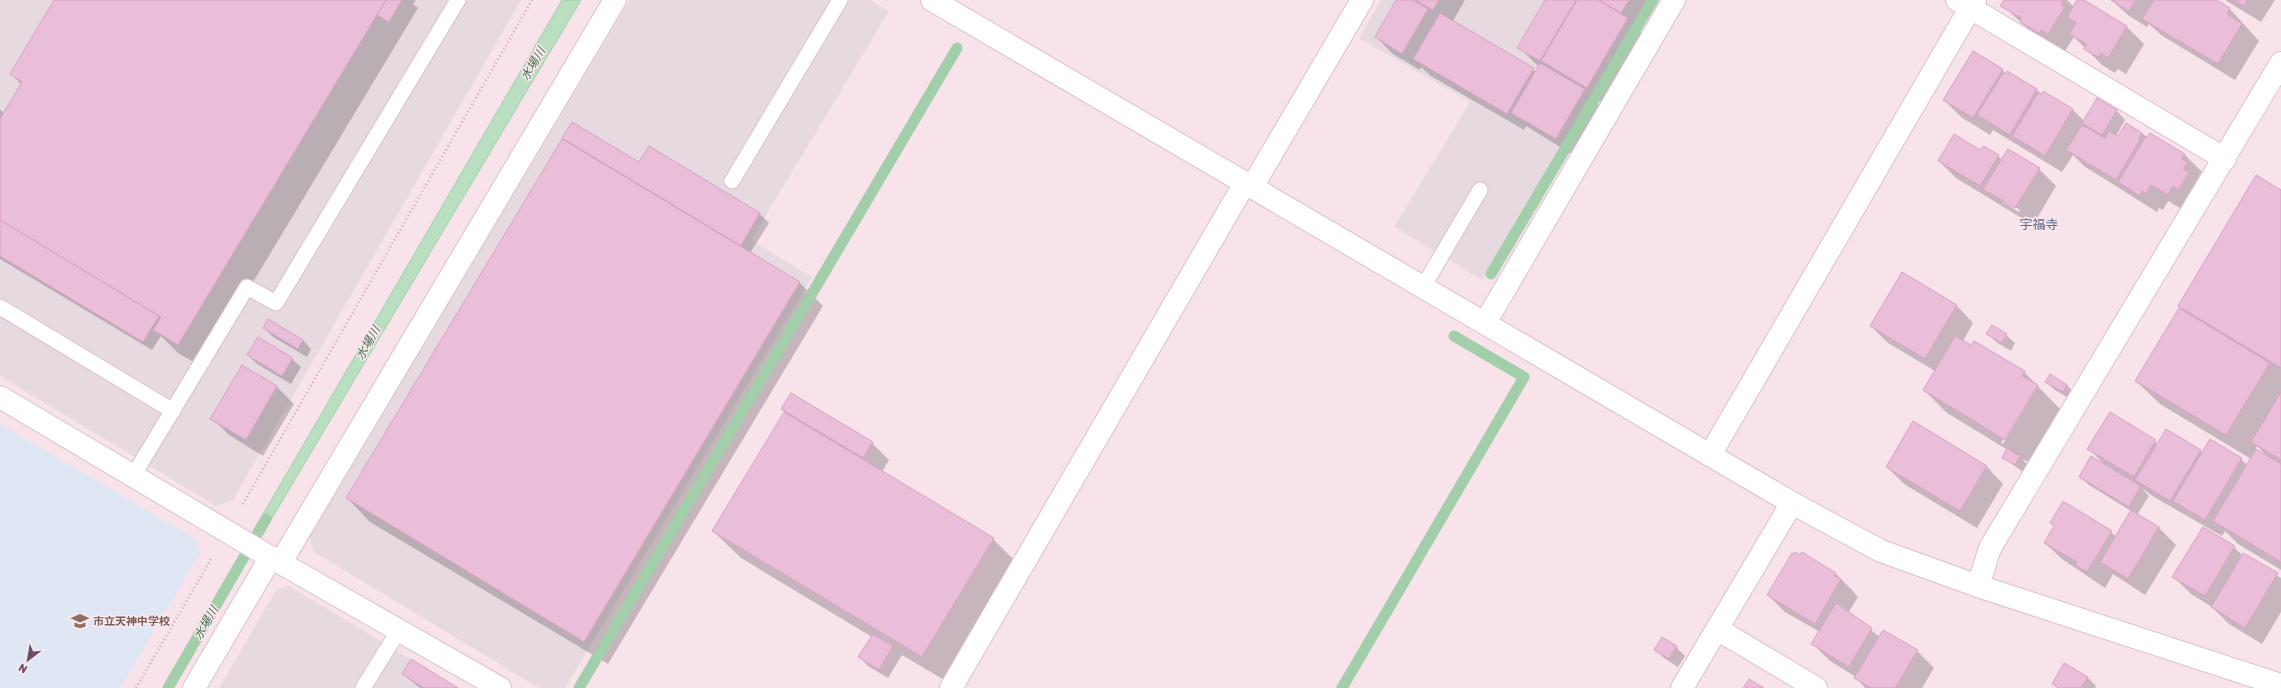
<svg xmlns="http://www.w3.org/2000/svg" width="2281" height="688" viewBox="0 0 2281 688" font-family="Rubik,'Noto Sans JP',sans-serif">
<rect width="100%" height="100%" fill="#f8e3eb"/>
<g fill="#e6dae0">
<polygon points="0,0 521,0 233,500 216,506 0,376"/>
<polygon points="630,0 870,0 889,11 751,240 812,277 565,688 539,688 314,552 309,535"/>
<polygon points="1381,0 1647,0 1482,280 1394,227 1470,102 1359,38"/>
<polygon points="289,586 459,688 219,688 277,589"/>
</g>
<polygon fill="#e0e7f4" points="0,424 196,539 200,553 120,688 0,688"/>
<polygon fill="#badfc0" stroke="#a2cfa9" points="562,0 581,0 263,533 255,528"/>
<g fill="#0003" fill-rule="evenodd">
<polygon points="55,0 416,0 413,4 418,8 202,367 178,353 161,336 152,350 0,259 0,109 4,114 22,85 11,74"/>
<polygon points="1397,0 1465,0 1453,21 1536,72 1539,67 1519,47 1546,0 1655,0 1638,29 1644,36 1604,104 1593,98 1601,107 1573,155 1526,126 1524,130 1431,76 1421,67 1420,70 1393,54 1376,37"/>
<polygon points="2005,0 2067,0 2074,7 2078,0 2082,0 2127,27 2144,44 2126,74 2118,69 2115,73 2102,65 2074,37 2065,51 2058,46 2056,49 2038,38 2002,5"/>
<polygon points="2111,0 2215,0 2230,9 2259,41 2235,80 2161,35 2149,24 2147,27 2129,16"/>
<polygon points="2225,0 2275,0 2261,22"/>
<polygon points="2002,70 2007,74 2008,72 2037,90 2042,95 2043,92 2073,110 2084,121 2097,100 2117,111 2125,120 2116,136 2118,137 2142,133 2148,138 2150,134 2185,155 2202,172 2199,175 2204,180 2185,211 2168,201 2163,210 2159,208 2157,212 2084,166 2073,155 2062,172 1993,130 1990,135 1961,117 1944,100"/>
<polygon points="563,138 639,163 649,147 760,214 769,223 750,253 800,283 823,306 608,664 370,522 347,498 568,143"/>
<path d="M1980 151 1998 156 2002 160 2039 169 2056 186 2033 225 1956 178 1939 161ZM2003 200 2020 210 2019 212 2003 202Z"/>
<path d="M2281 191V570L2238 544 2225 531 2222 536 2154 497 2142 488 2149 496 2137 515 2159 528 2176 545 2145 595 2113 574 2105 588 2062 559 2045 543 2055 527 2064 502 2116 536 2131 511 2089 485 2080 477 2104 464 2089 449 2110 413 2158 444 2241 459 2248 466 2251 459 2160 404 2136 381 2185 312 2179 306ZM2257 446 2266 455V456L2255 450Z"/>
<path d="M1902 274 1957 306 1973 323 1963 341 2024 372 2060 409 2029 462 2022 459 2028 465 2024 473 2003 457 2008 450 1947 413 1924 390 1935 371 1888 343 1871 326ZM2035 388 2036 389 2003 444 2001 443Z"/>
<polygon points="264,328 303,340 311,349 307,357 273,337"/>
<polygon points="1987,333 2006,335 2015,343 2011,351 1996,342"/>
<polygon points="248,355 292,359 301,367 291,384 257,364"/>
<polygon points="243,367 277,387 294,404 263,456 229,435 212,418"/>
<polygon points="2046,382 2067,385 2075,394 2072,400 2055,390"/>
<polygon points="782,409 872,443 889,460 882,472 993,539 1021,567 951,684 902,655 888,678 868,666 860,657 872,637 741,558 713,531 785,412"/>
<polygon points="1913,423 1987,467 2003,484 1977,528 1904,484 1887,467"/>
<polygon points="2234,547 2243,556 2281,578 2281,612 2262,644 2229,624 2212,607 2191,594 2174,577"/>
<polygon points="1802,553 1836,574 1853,591 1858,597 1848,613 1880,637 1917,651 1934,668 1922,688 1865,688 1856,677 1830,661 1813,644 1820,632 1785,612 1768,595"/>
<polygon points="1662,639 1676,647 1685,656 1678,667 1664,658 1656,650"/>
<polygon points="403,674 456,688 420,688"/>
<polygon points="2087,677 2096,686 2095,688 2058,688 2053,683"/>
</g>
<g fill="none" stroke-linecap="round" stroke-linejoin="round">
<g stroke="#a2cfa9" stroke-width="11">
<polyline points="1491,274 1653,0"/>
<polyline points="168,688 266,519"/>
<polyline points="579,688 957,48"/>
<polyline points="1342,688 1524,377 1454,336"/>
</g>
</g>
<g fill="#eabed8" stroke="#daa1c4">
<polygon points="54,0 386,0 178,345 153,330 161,317 0,220 0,119 22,82 10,74"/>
<polygon points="386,0 402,0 389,22 377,15"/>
<polygon points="1396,0 1413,0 1428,9 1402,54 1375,37"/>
<polygon points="1415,0 1439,0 1433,10"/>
<polygon points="1545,0 1576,0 1540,61 1517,48"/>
<polygon points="1577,0 1598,0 1628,18 1587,88 1541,61"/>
<polygon points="1599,0 1629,0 1621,13"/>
<polygon points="2004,0 2064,0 2061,5 2065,7 2048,34 2041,30 2039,33 2020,22 2021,18 2000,6"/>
<polygon points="2077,0 2084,0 2127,26 2108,58 2101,53 2098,57 2084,49 2086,44 2069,34 2076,23 2067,17"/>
<polygon points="2111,0 2136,0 2129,11"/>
<polygon points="2154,0 2217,0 2230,8 2227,14 2242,24 2218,64 2142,19"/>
<polygon points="2234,0 2248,0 2244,6"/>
<polygon points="1440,13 1534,68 1507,114 1413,59"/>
<polygon points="1973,51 2003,69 1973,118 1943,100"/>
<polygon points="1540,63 1585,89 1556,139 1511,113"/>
<polygon points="2007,71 2037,89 2010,135 1977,115 2003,73 2006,74"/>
<polygon points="2043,91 2073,109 2045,156 2012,136 2038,93 2041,95"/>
<polygon points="2097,98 2117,110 2102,135 2082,123"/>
<polygon points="572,122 639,162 649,146 760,213 741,246 562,138"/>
<polygon points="2126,123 2142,133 2138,139 2140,140 2116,180 2066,150 2082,125 2105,138 2109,131 2118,136"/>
<polygon points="2150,133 2185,154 2182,159 2188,162 2183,169 2189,172 2179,190 2173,186 2168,195 2151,185 2146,194 2142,191 2140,196 2118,182 2146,136 2147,137"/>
<polygon points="1954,134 1980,150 1983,146 1999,155 1980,186 1938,161"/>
<polygon points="562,139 800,282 584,642 346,498"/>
<polygon points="2008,149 2040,168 2015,208 1983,189"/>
<polygon points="2256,175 2281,190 2281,368 2178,306"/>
<polygon points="0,220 159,316 143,342 0,256"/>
<polygon points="1902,272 1957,305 1925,359 1870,326"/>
<polygon points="2179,308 2270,363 2226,435 2135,381"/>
<polygon points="268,319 303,340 298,349 263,328"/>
<polygon points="1992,325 2007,334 2002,343 1986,334"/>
<polygon points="1955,336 1971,345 1974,341 2025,371 2022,376 2038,385 2005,440 1923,390"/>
<polygon points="258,337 293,358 282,376 247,355"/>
<polygon points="242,365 277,386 246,440 210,419"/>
<polygon points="2050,374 2067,385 2063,392 2045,382"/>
<polygon points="2281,392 2281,460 2251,442"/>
<polygon points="791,393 873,442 863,458 781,409"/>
<polygon points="784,412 994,538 922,657 712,531"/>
<polygon points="2110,412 2156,440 2134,477 2087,449"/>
<polygon points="1913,421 1987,466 1960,511 1886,467"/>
<polygon points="2166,429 2201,450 2170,501 2135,480"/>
<polygon points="2210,439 2242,458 2205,520 2173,501"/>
<polygon points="2007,448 2020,456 2015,465 2002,458"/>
<polygon points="2256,449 2281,464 2281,562 2213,521"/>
<polygon points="2091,456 2141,486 2129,507 2079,477"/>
<polygon points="2063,501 2112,531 2087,572 2075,565 2077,562 2044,543 2054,526 2050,523"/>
<polygon points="2131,510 2159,527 2128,579 2100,562"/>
<polygon points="2203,527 2235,546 2205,596 2172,577"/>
<polygon points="1795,552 1800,555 1802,552 1836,573 1835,576 1841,579 1815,624 1767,595 1792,553 1794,554"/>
<polygon points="2243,553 2278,573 2245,628 2211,607"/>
<polygon points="1836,603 1872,628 1849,667 1811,644"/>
<polygon points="1883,630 1918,650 1895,688 1871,688 1854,678"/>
<polygon points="873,634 893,646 879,670 858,657"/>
<polygon points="1662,637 1677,646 1669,659 1654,650"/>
<polygon points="411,659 458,688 424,688 402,674"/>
<polygon points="2064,663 2088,677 2081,688 2059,688 2052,684"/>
<polygon points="1749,679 1764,688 1743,688"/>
</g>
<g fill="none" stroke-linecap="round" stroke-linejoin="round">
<g stroke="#dbc0ce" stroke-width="17">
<g id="service">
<polyline points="732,181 840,0"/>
<polyline points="1423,287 1480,190"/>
<polyline points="0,307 173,411"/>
<polyline points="133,476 247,287 276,303 458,0"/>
<polyline points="363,688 399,630"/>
</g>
</g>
<g stroke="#dbc0ce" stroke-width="24">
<g id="minor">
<polyline points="932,0 1792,503 1881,551 1978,586 2281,685"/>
<polyline points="1957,0 2225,159"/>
<polyline points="1252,187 1362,0"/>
<polyline points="1485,323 1674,0"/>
<polyline points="0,397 265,554 500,688"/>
<polyline points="281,562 615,0"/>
<polyline points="1978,586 1990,548 2281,63"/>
<polyline points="1717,629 1816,688"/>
<polyline points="194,688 271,557"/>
<polyline points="951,688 1245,183"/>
<polyline points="1682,688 1792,503"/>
</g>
</g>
<g stroke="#dbc0ce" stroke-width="24">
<polyline id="tertiary" points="1710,455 1975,0"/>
</g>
<g stroke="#cea2bd" stroke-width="2.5" stroke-dasharray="1 3" stroke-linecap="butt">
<polyline points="243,504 532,0"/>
<polyline points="136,688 211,559"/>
</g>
<use href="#service" stroke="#fff" stroke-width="15"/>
<use href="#minor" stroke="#fff" stroke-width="22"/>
<use href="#tertiary" stroke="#fff" stroke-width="22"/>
</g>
<defs>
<g id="school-bare" transform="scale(1.38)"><path d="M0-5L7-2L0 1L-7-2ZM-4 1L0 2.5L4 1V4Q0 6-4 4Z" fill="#8d6e63" stroke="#fce8f0" stroke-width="2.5" paint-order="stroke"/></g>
</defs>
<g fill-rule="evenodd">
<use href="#school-bare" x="80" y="621"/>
</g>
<g text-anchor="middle" stroke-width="3" stroke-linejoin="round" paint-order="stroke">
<g font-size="11" font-weight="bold" fill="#785e54" stroke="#fce8f0" text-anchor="start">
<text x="93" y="625">市立天神中学校</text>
</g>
<g font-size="12" font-style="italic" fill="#43704b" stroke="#fce8f0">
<text transform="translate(533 64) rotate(-59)" y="4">水場川</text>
<text transform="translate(368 343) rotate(-60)" y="4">水場川</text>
<text transform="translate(206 623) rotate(-60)" y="4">水場川</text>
</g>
<g font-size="13" fill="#606c82" stroke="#fce8f0">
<text x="2039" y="229">宇福寺</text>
</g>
</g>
<g transform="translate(28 660) rotate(211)" stroke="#fce8f0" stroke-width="3" paint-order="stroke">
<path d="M0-3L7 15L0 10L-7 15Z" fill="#6d4d61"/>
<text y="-6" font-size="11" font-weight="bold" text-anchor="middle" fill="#6d4d61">N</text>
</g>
</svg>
